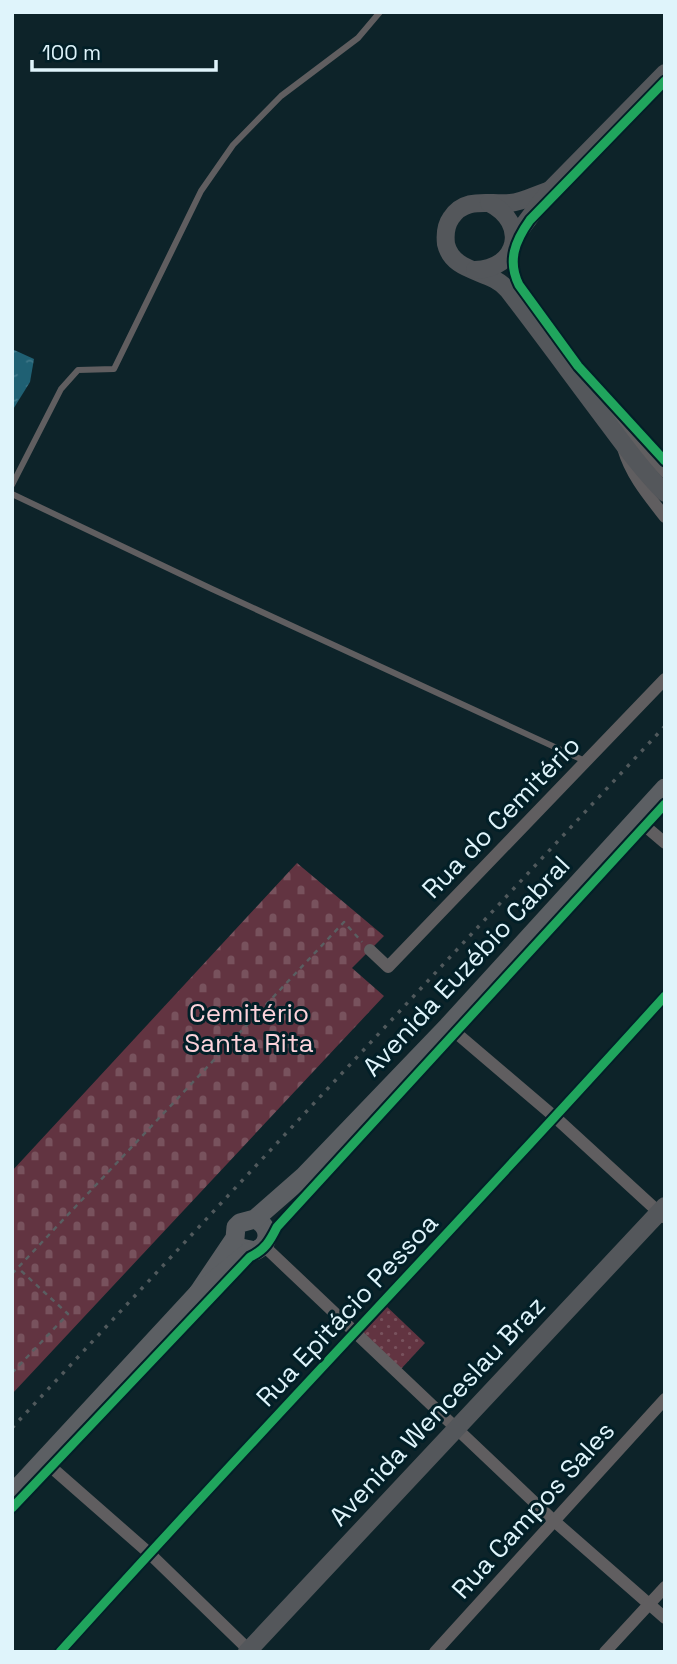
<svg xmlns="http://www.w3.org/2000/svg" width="677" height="1664" viewBox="0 0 677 1664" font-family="'Space Grotesk',sans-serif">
<defs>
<pattern id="cemetery-stones" width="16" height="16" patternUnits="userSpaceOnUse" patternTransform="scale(1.75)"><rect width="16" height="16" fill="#623441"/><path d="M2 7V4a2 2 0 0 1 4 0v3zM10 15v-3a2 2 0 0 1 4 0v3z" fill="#78525d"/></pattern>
<pattern id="park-dots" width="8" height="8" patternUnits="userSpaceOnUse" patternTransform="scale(1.75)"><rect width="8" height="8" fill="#623441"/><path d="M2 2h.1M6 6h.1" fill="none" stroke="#78525d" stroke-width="1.8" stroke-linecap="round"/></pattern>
<pattern id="water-ripples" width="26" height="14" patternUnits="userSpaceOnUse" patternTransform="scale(1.75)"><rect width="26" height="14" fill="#1f6073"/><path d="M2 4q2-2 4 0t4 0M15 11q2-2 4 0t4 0" fill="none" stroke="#3f7788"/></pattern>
</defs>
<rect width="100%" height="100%" fill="#0d2329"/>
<polygon fill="url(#cemetery-stones)" points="297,863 384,936 352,968 384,996 12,1394 12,1171"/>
<polygon fill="url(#park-dots)" points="384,1304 425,1343 401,1369 359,1331"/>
<polygon fill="url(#water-ripples)" points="12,349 34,359 30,382 12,411"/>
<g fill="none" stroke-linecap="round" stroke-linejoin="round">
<g stroke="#5a5e61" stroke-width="2.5" stroke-dasharray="5 5" stroke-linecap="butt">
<polyline points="12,1274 344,922 362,942"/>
<polyline points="12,1373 68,1314 18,1268"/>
</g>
<g stroke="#605e60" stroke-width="6">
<polyline points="12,485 61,389 78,370 114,369 201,191 233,145 281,96 358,38 380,12"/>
<polyline points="12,494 212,589 585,761"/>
</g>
<g stroke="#605e60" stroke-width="12">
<polyline points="603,405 665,472"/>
<path d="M623 448C631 475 647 494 665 517"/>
<polyline points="638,820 665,843"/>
<polyline points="370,950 388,967 665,679"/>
<polyline points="448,1026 556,1118 664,1217"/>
<polyline points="264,1246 553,1520 665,1618"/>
<polyline points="43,1460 149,1553 251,1652"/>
<path d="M60 1652C259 1431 466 1217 665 996"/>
<polyline points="435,1652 665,1399"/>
<polyline points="605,1652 665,1587"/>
</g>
<g stroke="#54575b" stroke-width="18">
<path d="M550 190C537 194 523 202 510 203 489 205 465 196 451 218 446 225 445 235 446 244 453 274 491 269 508 290 538 329 568 370 598 410 619 438 640 468 665 493"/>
<polyline points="514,238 550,190 665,73"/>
<path d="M475 270C518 269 529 223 489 203"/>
<polyline points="247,1652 665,1206"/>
</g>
<g stroke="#5c5f63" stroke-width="19">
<path d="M241 1248 255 1251C271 1244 271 1227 255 1219"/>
<polyline points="198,1293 235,1238 236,1227 240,1223 255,1219 303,1177 448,1026 665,788"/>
<polyline points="12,1494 198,1293 249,1252"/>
</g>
<polyline stroke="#50595c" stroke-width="3.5" stroke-dasharray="3.5 7" stroke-linecap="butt" points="12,1428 665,726"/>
<g stroke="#021f27" stroke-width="13">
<g id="cycleway">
<path d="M665 81 530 220C515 241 507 261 519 285L578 366 665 461"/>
<path d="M12 1508 250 1257C265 1250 270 1241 277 1227L665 804"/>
<path d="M60 1652C259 1431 466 1217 665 996"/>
</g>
</g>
<use href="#cycleway" stroke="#20a55d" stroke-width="9"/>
</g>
<g text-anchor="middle" stroke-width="6" stroke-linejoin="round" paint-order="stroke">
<g font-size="26" fill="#dff4fb" stroke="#021f27">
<text transform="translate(501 817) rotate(-46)" y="9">Rua do Cemitério</text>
<text transform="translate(466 966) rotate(-47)" y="9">Avenida Euzébio Cabral</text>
<text transform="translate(347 1310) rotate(-47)" y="9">Rua Epitácio Pessoa</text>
<text transform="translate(437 1411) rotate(-47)" y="9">Avenida Wenceslau Braz</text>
<text transform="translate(533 1510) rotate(-48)" y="9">Rua Campos Sales</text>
</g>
<g font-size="26" fill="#fcd2da" stroke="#021f27">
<text x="249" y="1022">Cemitério<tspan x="249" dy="30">Santa Rita</tspan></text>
</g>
</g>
<rect width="677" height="1664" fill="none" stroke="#dff4fb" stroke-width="28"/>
<path d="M32 60v10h184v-10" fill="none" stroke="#dff4fb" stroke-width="3.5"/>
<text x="42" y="60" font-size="21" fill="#dff4fb" stroke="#021f27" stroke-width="5" paint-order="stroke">100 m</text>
</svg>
